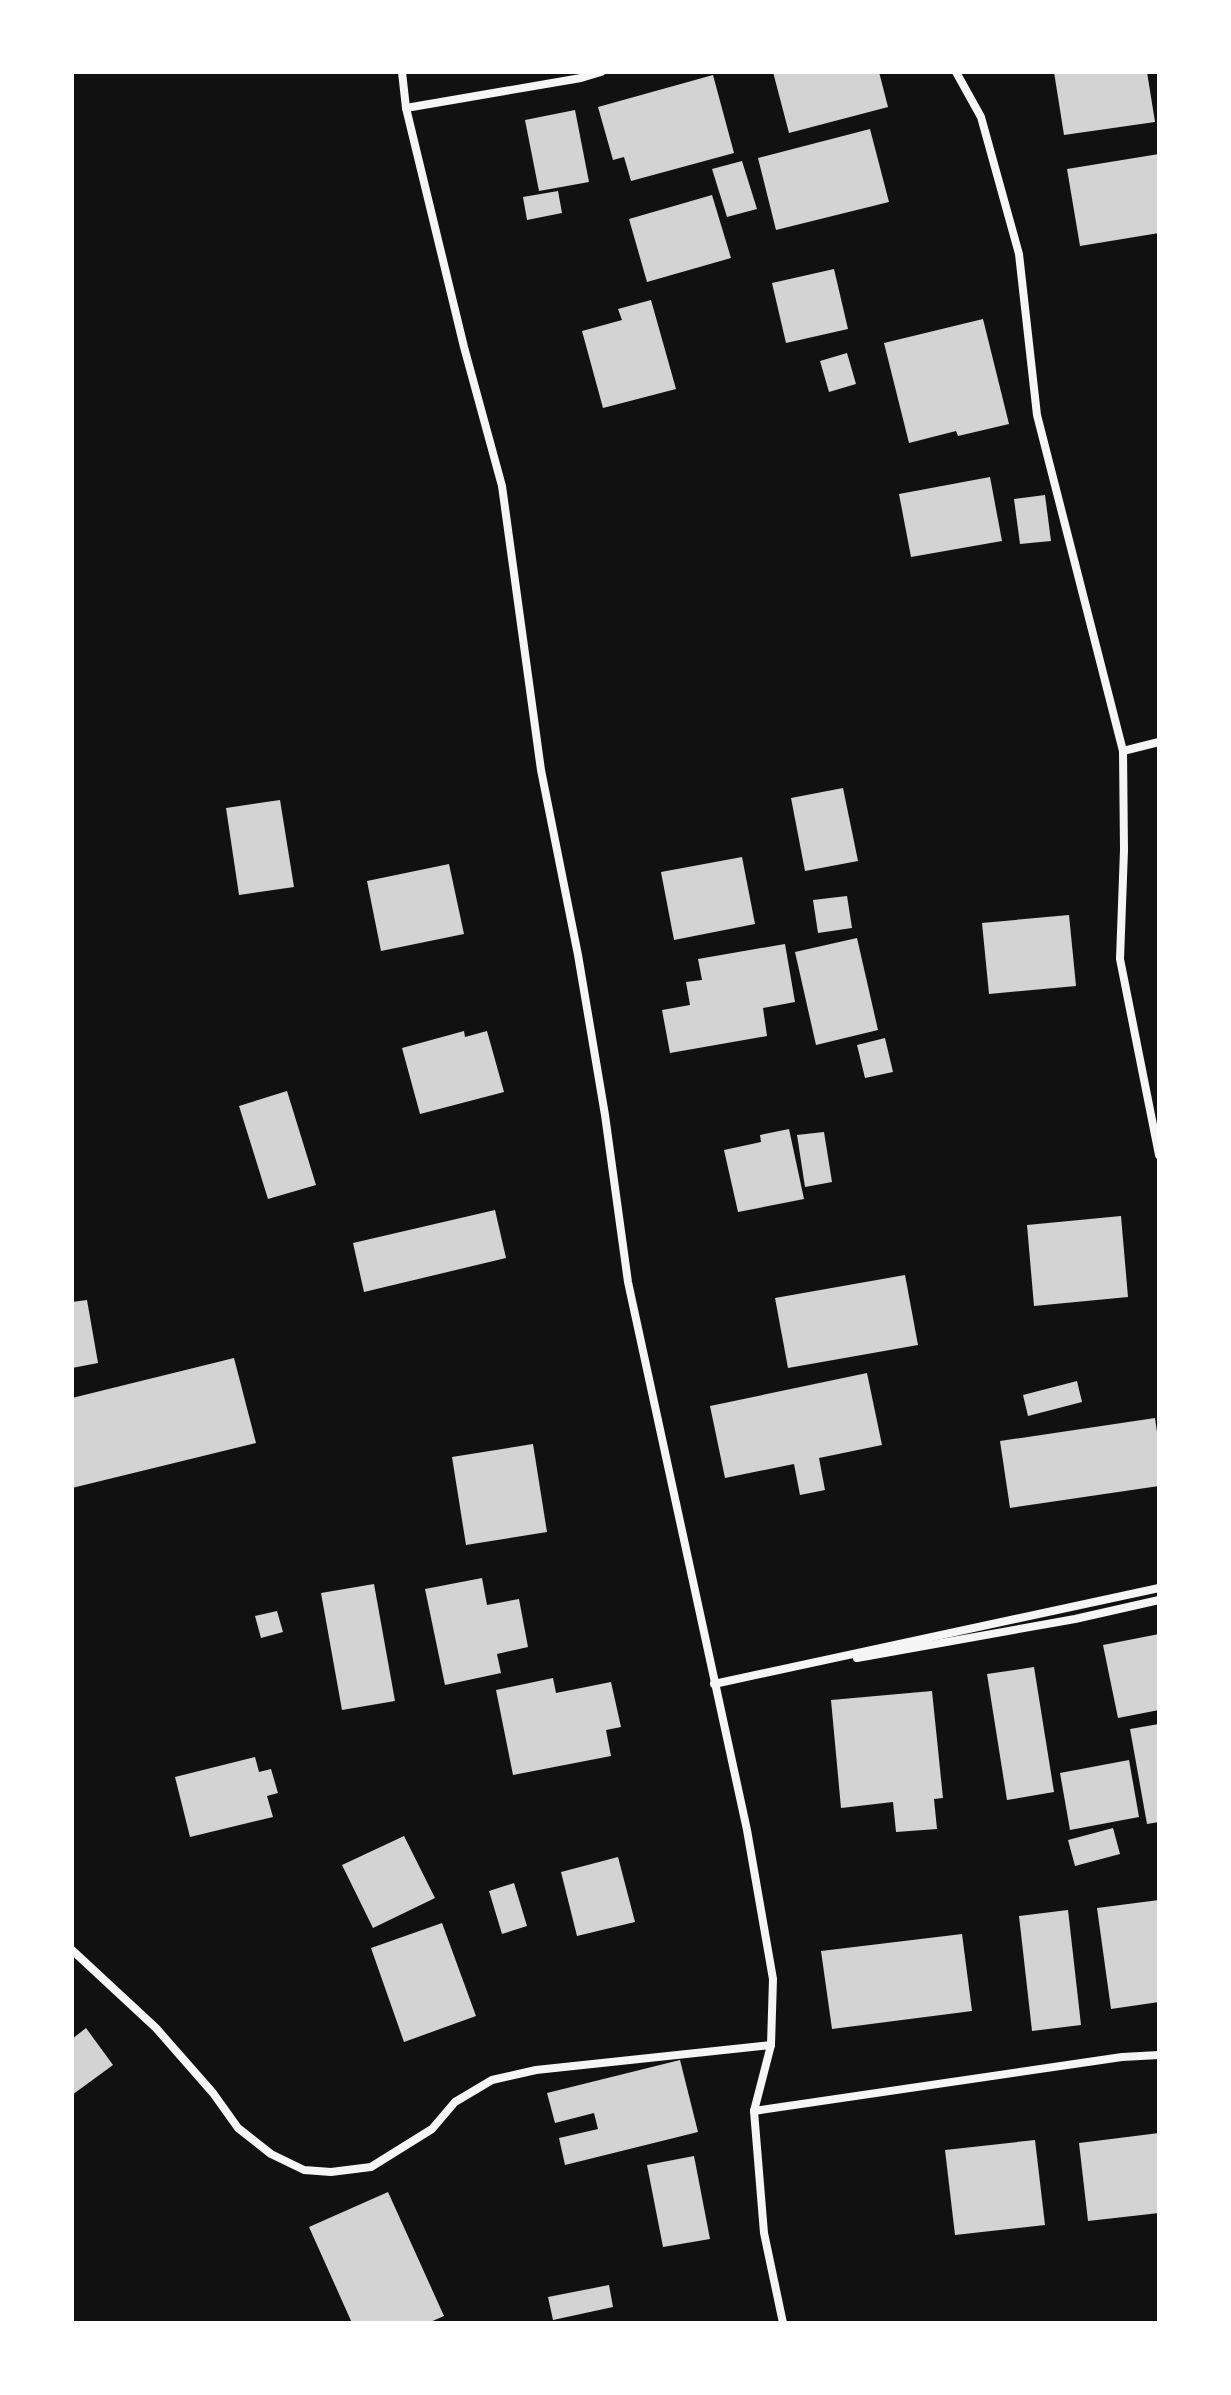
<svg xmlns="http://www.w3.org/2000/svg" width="1231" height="2395" viewBox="0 0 1231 2395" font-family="Cabin,sans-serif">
<rect width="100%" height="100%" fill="#111"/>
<g fill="#d3d3d3">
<polygon points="773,72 879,72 888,107 789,133"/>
<polygon points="1054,72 1147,72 1155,122 1064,135"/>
<polygon points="713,75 734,153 631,181 624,157 613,160 598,107"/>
<polygon points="575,110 589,182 539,191 525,120"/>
<polygon points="870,129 889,202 776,230 758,158"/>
<polygon points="1159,154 1159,233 1080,246 1067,169"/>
<polygon points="742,161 757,209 727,217 712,169"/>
<polygon points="558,191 562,213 527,220 523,197"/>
<polygon points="712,195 731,258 647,282 629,219"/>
<polygon points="834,269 848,329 786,343 772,283"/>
<polygon points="651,300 676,389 603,408 582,331 622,320 618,309"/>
<polygon points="983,319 1009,424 958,436 956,431 909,443 884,343"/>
<polygon points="847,353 856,384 829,392 820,361"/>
<polygon points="990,477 1002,541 911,557 899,494"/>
<polygon points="1045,495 1051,541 1020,544 1014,499"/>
<polygon points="843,788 858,861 805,871 791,798"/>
<polygon points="280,800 294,887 239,895 226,808"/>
<polygon points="742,857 755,924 674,940 661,872"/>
<polygon points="449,864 464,934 381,951 367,881"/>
<polygon points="847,896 852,928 818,933 813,900"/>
<polygon points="1069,915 1076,986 989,994 982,923"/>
<polygon points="857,938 878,1030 816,1045 795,952"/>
<polygon points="785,944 795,1002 763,1008 767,1036 670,1053 662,1010 690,1005 686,982 702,980 698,959"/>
<polygon points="464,1031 465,1037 487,1031 504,1092 420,1114 402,1048"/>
<polygon points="885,1038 893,1072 865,1078 857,1045"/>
<polygon points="287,1091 316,1185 268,1199 239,1106"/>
<polygon points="789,1129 804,1199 738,1212 724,1150 761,1142 760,1135"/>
<polygon points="824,1132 832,1182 805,1187 797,1135"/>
<polygon points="495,1210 506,1258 364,1292 353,1243"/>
<polygon points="1121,1216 1128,1297 1034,1306 1027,1225"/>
<polygon points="905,1275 918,1345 788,1368 775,1298"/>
<polygon points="87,1300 98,1363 72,1368 72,1302"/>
<polygon points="234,1358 256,1443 72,1488 72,1398"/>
<polygon points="867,1373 882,1445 819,1458 825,1490 800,1495 794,1464 725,1478 710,1406"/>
<polygon points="1077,1381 1082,1402 1028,1416 1023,1395"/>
<polygon points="1155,1418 1159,1446 1159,1486 1010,1508 1000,1441"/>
<polygon points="533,1444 547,1532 466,1545 452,1457"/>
<polygon points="482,1578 487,1605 519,1599 528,1647 497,1654 501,1673 445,1685 425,1589"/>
<polygon points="374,1584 395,1701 342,1710 321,1593"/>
<polygon points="277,1611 283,1632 261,1638 255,1616"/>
<polygon points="1159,1634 1159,1710 1118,1718 1103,1645"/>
<polygon points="1034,1667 1054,1792 1007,1800 987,1674"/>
<polygon points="553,1678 556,1693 611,1682 621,1727 606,1730 611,1756 513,1775 496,1690"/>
<polygon points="932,1691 943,1798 934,1799 937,1829 896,1832 893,1802 841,1808 831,1700"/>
<polygon points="1159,1724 1159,1822 1147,1824 1130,1729"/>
<polygon points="255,1757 259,1772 271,1769 278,1793 267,1796 273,1817 190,1837 175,1777"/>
<polygon points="1129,1760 1139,1817 1070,1830 1060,1773"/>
<polygon points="1113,1828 1120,1854 1075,1866 1068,1840"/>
<polygon points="404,1836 435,1898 373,1928 342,1865"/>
<polygon points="618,1857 635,1922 577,1936 561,1872"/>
<polygon points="514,1883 527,1926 502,1934 489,1891"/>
<polygon points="1159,1900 1159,2002 1111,2009 1097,1908"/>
<polygon points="1068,1910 1081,2025 1032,2031 1019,1916"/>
<polygon points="442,1923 476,2016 404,2042 371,1948"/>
<polygon points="962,1934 972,2011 832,2029 821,1951"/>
<polygon points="86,2028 113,2065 72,2095 72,2039"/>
<polygon points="680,2060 698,2132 565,2165 559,2138 598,2129 594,2113 555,2123 547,2093"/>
<polygon points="1159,2133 1159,2213 1088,2221 1079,2143"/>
<polygon points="1035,2140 1045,2225 955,2235 945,2150"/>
<polygon points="694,2156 710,2239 663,2247 647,2165"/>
<polygon points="388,2192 444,2316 428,2323 352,2323 309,2227"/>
<polygon points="609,2285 613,2307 553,2320 548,2297"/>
</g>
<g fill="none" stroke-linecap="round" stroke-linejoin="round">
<g stroke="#f5f5f5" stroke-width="8">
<polyline points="402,72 406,108 464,347 502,486 541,770 578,955 605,1115 628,1282 747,1830 773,1979 771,2045 754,2111 764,2233 783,2323"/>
<polyline points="956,72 981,117 1019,254 1037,415 1123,751 1124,850 1120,959 1159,1155"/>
<polyline points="406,108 581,78 601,72"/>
<polyline points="1123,751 1159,742"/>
<polyline points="857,1658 1075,1619 1159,1600"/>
<polyline points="714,1684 1159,1588"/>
<polyline points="72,1950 156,2028 213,2093 238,2128 271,2154 304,2170 331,2172 371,2167 432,2129 455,2102 492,2080 536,2070 771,2045"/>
<polyline points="754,2111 1122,2057 1159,2055"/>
</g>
</g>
<rect width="1231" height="2395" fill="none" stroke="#ffffff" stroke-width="148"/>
</svg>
